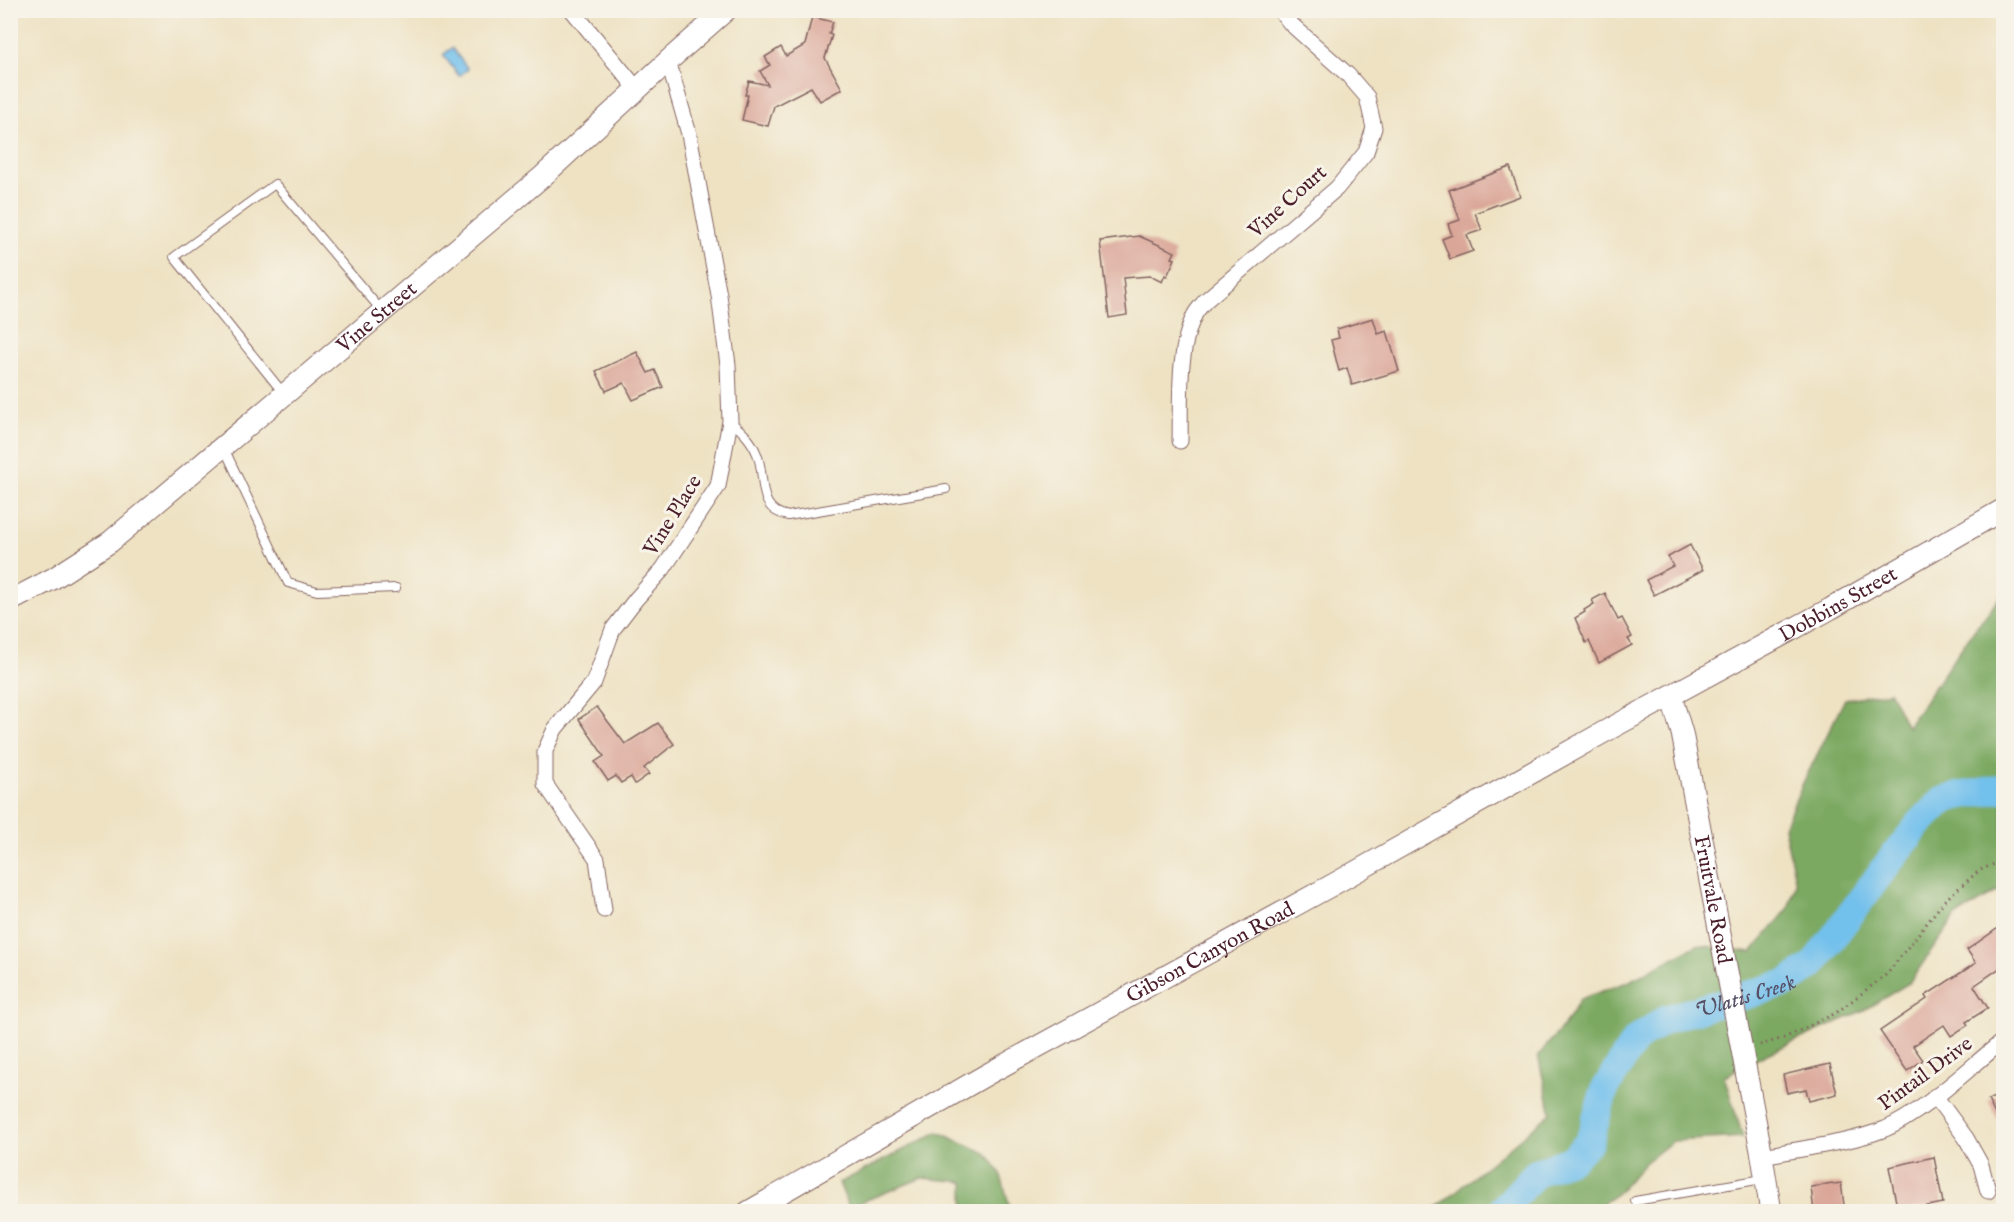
<svg xmlns="http://www.w3.org/2000/svg" width="2014" height="1222" viewBox="0 0 2014 1222" font-family="'IM FELL English',serif">
<rect width="100%" height="100%" fill="#f7f3e8"/>
<filter id="ink" filterUnits="userSpaceOnUse"><feTurbulence type="fractalNoise" baseFrequency=".0167" numOctaves="2"/><feDisplacementMap in="SourceGraphic" scale="12" xChannelSelector="R" yChannelSelector="G"/><feConvolveMatrix kernelMatrix="1 2 1 2 8 2 1 2 1" color-interpolation-filters="sRGB"/></filter>
<filter id="wash" filterUnits="userSpaceOnUse"><feTurbulence type="fractalNoise" baseFrequency=".008" numOctaves="4" result="noise"/><feDisplacementMap in="SourceGraphic" scale="24" xChannelSelector="R" yChannelSelector="G"/><feGaussianBlur stdDeviation="1.35" result="paint"/><feColorMatrix in="noise" values="0 0 0 0 0 0 0 0 0 0 0 0 0 0 0 0 0 1.4 0 .05"/><feComposite in="paint" operator="in"/></filter>
<g filter="url(#wash)">
<rect width="100%" height="100%" fill="#eee2c3"/>
<g fill="#7ca962" stroke="#636446" stroke-width="1.5">
<polygon points="2003,593 2003,888 1956,916 1909,983 1864,1010 1769,1053 1724,1076 1743,1137 1673,1141 1646,1162 1614,1196 1591,1211 1431,1212 1551,1113 1538,1056 1565,1024 1580,999 1630,981 1697,945 1752,952 1788,909 1796,884 1784,827 1802,785 1845,699 1890,692 1907,727 1969,637"/>
<polygon points="938,1132 986,1153 1000,1172 1011,1211 964,1211 964,1182 922,1178 849,1207 839,1183"/>
</g>
<polygon fill="#72c0ec" stroke="#5e708c" stroke-width="1.5" points="452,48 468,69 459,76 443,55"/>
<g fill="none" stroke-linecap="round" stroke-linejoin="round">
<path stroke="#72c0ec" stroke-width="28" id="s1" d="M1500 1212 1536 1173 1572 1159 1589 1142 1605 1089 1635 1040 1666 1019 1787 983 1812 966 1886 866 1920 823 1942 801 1958 796 2004 788"/>
</g>
<g id="blocks">
<g fill="#daa698">
<polygon points="812,17 833,22 829,34 832,35 825,58 842,89 820,101 811,87 774,106 768,126 742,120 748,95 745,95 749,81 768,85 760,71 770,65 765,57 781,47 786,56 805,45"/>
<polygon points="1510,167 1520,196 1475,213 1482,230 1467,235 1473,251 1450,259 1442,239 1452,235 1448,224 1460,220 1449,190"/>
<polygon points="1139,236 1175,252 1172,258 1175,259 1167,276 1165,275 1162,282 1150,276 1123,278 1127,315 1109,318 1100,241"/>
<polygon points="1373,318 1378,334 1387,331 1399,371 1352,385 1347,368 1339,371 1331,340 1339,338 1337,329"/>
<polygon points="637,352 648,373 655,370 663,387 633,400 624,383 606,391 596,371"/>
<polygon points="1690,545 1703,570 1654,595 1646,580 1673,566 1668,557"/>
<polygon points="1605,593 1618,620 1622,618 1632,637 1628,639 1632,645 1599,663 1589,641 1586,643 1575,618 1585,612 1584,610 1594,604 1592,600"/>
<polygon points="597,707 625,744 658,723 674,744 644,768 649,774 635,784 631,777 621,783 616,776 608,781 595,762 604,756 579,719"/>
<polygon points="2004,924 2004,965 1974,986 1988,1008 1966,1022 1968,1025 1951,1036 1944,1025 1913,1046 1923,1060 1907,1071 1880,1031 1927,999 1925,996 1976,963 1967,950"/>
<polygon points="1830,1064 1837,1094 1809,1101 1806,1089 1787,1093 1783,1075"/>
<polygon points="2004,1092 2004,1132 1988,1100"/>
<polygon points="1934,1157 1943,1203 1898,1212 1889,1167"/>
<polygon points="1841,1183 1845,1212 1814,1212 1811,1187"/>
</g>
</g>
</g>
<g filter="url(#ink)">
<use href="#blocks" fill-opacity="0" stroke="#836360" stroke-width="1.5"/>
<g fill="none" stroke-linecap="round" stroke-linejoin="round">
<g stroke="#836360" stroke-width="10">
<g id="lane">
<polyline points="284,394 174,257 275,184 381,310"/>
<path d="M730 421C742 431 751 439 757 454 767 479 755 509 788 516L946 489"/>
<polyline points="224,448 288,583 317,591 396,588"/>
<polyline points="1635,1201 1763,1179"/>
</g>
</g>
<g stroke="#836360" stroke-width="17">
<g id="street">
<polyline points="572,10 637,89"/>
<path d="M1180 441C1181 403 1177 351 1194 316 1196 311 1201 306 1205 301L1337 188 1366 152 1374 128 1367 97 1348 75 1291 24 1280 10"/>
<polyline points="604,910 597,859 545,784 545,751 555,729 594,682 613,629 636,599 663,569 718,486 730,421 728,365 719,295 689,134 668,61"/>
<polyline points="1935,1096 1966,1138 1981,1165 1988,1191"/>
<path d="M1762 1156C1803 1148 1846 1144 1885 1129 1923 1113 1970 1067 2004 1040"/>
</g>
</g>
<g stroke="#836360" stroke-width="23">
<g id="secondary">
<path id="s2" d="M10 601 54 578 110 542 543 176 668 61 726 10"/>
<path id="s3" d="M1671 696 1682 733 1762 1156 1771 1212"/>
<path id="s4" d="M748 1212 986 1075 1334 884 1604 732 1830 609 2004 509"/>
</g>
</g>
<polyline stroke="#836360" stroke-width="3" stroke-dasharray="1.5 4.5" stroke-linecap="butt" points="1760,1045 1784,1038 1836,1013 1887,974 1945,900 1980,870 2004,860"/>
<use href="#lane" stroke="#fff" stroke-width="8"/>
<use href="#street" stroke="#fff" stroke-width="15"/>
<use href="#secondary" stroke="#fff" stroke-width="21"/>
</g>
</g>
<g text-anchor="middle" stroke-width="6" stroke-linejoin="round" paint-order="stroke">
<g font-size="21" fill="#4a1f2b" stroke="#f7f3e8">
<text transform="translate(1287 201) rotate(-42)" y="7">Vine Court</text>
<text dy="7" stroke="none"><textPath href="#s2" startOffset="465">Vine Street</textPath></text>
<text transform="translate(672 515) rotate(-58)" y="7">Vine Place</text>
<text dy="7" stroke="none"><textPath href="#s4" startOffset="1248">Dobbins Street</textPath></text>
<text dy="7" stroke="none"><textPath href="#s3" startOffset="208">Fruitvale Road</textPath></text>
<text dy="7" stroke="none"><textPath href="#s4" startOffset="530">Gibson Canyon Road</textPath></text>
<text transform="translate(1925 1073) rotate(-36)" y="7">Pintail Drive</text>
</g>
<g font-size="22" font-style="italic" fill="#564f65" stroke="#f7f3e8">
<text dy="8" stroke="none"><textPath href="#s1" startOffset="348">Ulatis Creek</textPath></text>
</g>
</g>
<rect width="2014" height="1222" fill="none" stroke="#f7f3e8" stroke-width="36"/>
</svg>
